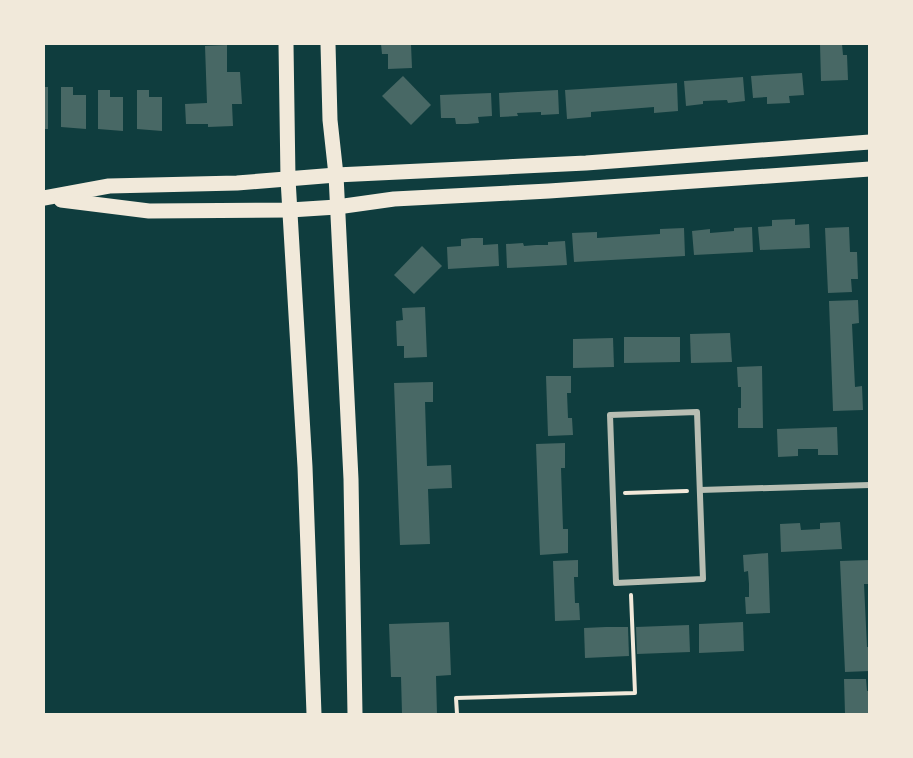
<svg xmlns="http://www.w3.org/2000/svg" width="913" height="758" viewBox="0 0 913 758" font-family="Mulish,sans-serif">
<rect width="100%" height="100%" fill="#0f3d3e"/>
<g fill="#486865">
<polygon points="381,44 411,44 412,68 388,69 388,54 382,54"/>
<polygon points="820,44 842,44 843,55 847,55 848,80 821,81"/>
<polygon points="227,45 227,72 240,72 242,104 232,104 233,126 208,127 208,124 186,124 185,104 207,103 205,46"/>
<polygon points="802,73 804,95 789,96 790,103 767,104 767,97 753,98 751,76"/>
<polygon points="403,76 431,105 411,125 382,96"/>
<polygon points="743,77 745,101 728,103 727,100 703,101 703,104 686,106 684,81"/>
<polygon points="677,83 678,111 654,113 654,107 591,112 591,117 567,119 565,90"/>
<rect x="44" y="87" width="4" height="42"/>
<polygon points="61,87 73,87 73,95 86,95 86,129 61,127"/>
<polygon points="98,90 110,90 110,97 123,97 123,131 98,129"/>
<polygon points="137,90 149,90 149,97 162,97 162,131 137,129"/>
<polygon points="558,90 559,114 541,115 541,112 517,113 518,116 500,117 499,93"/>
<polygon points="491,93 492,116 478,117 479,123 467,124 456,124 455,118 441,118 440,95"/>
<polygon points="795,219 795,225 809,224 810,248 760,250 758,227 772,226 772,220"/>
<polygon points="752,227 753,252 694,255 692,231 710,229 710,233 734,231 734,228"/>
<polygon points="849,227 850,252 857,252 858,279 851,279 852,292 828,293 825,228"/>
<polygon points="684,228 685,256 574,262 572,233 597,232 597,238 628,236 660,234 660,229"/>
<polygon points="472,238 483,238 483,245 498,244 499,266 448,269 447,247 461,246 461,239"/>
<polygon points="565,241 567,265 507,268 506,244 523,243 524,246 536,245 548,245 548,242"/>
<polygon points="422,246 442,266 414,294 394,275"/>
<polygon points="858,300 859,323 852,324 855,387 862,386 863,410 833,411 829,301"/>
<polygon points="425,307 427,357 404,358 404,346 397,346 396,321 403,320 402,308"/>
<polygon points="730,333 732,362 691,363 690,334"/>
<polygon points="624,337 680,337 680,362 624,363"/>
<polygon points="613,338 614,367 573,368 573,339"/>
<polygon points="762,366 763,428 738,428 738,408 741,408 741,387 738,387 737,367"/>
<polygon points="546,376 571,376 571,393 567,393 568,418 572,418 573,435 548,436"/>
<polygon points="433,382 433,402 425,402 427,466 451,465 452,488 428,489 430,544 400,545 394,383"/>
<polygon points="837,427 838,455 818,455 818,449 798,449 798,456 778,457 777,429"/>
<polygon points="565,443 565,468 561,468 563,529 568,529 568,553 540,555 536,444"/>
<polygon points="840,522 842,549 781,552 780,524 800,523 801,530 820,529 820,523"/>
<polygon points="768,553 770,613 746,614 745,597 749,597 749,584 748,571 744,572 743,555"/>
<polygon points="578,560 578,577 574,577 575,603 579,603 580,620 555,621 553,561"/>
<polygon points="870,560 870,584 864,584 867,647 870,647 870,671 845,672 840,561"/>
<polygon points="449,622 451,675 436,676 437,714 402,714 401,677 391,677 389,624"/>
<polygon points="743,622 744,651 699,653 699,624"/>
<polygon points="689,625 690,652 637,654 636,627"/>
<polygon points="606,627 628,627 629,656 585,658 584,628"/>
<polygon points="844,679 866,679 867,691 870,691 870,714 845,714"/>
</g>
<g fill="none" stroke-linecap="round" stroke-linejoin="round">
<g stroke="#f1e9da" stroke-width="4">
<polyline points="625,493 687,491"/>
<polyline points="457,714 456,698 635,693 631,595"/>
</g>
<g stroke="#b8beb3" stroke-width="6">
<polygon points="697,412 703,579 616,583 610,415"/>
<polyline points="700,490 870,485"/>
</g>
<g stroke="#f1e9da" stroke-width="15">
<polyline points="286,44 288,179 305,467 314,714"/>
<polyline points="328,44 330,120 336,175 351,479 355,714"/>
<polyline points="44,198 109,186 237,183 336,175 586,163 870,142"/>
<polyline points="61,200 149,211 290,210 337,207 394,199 549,191 870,169"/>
</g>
</g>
<rect width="913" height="758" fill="none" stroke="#f1e9da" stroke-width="90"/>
</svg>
